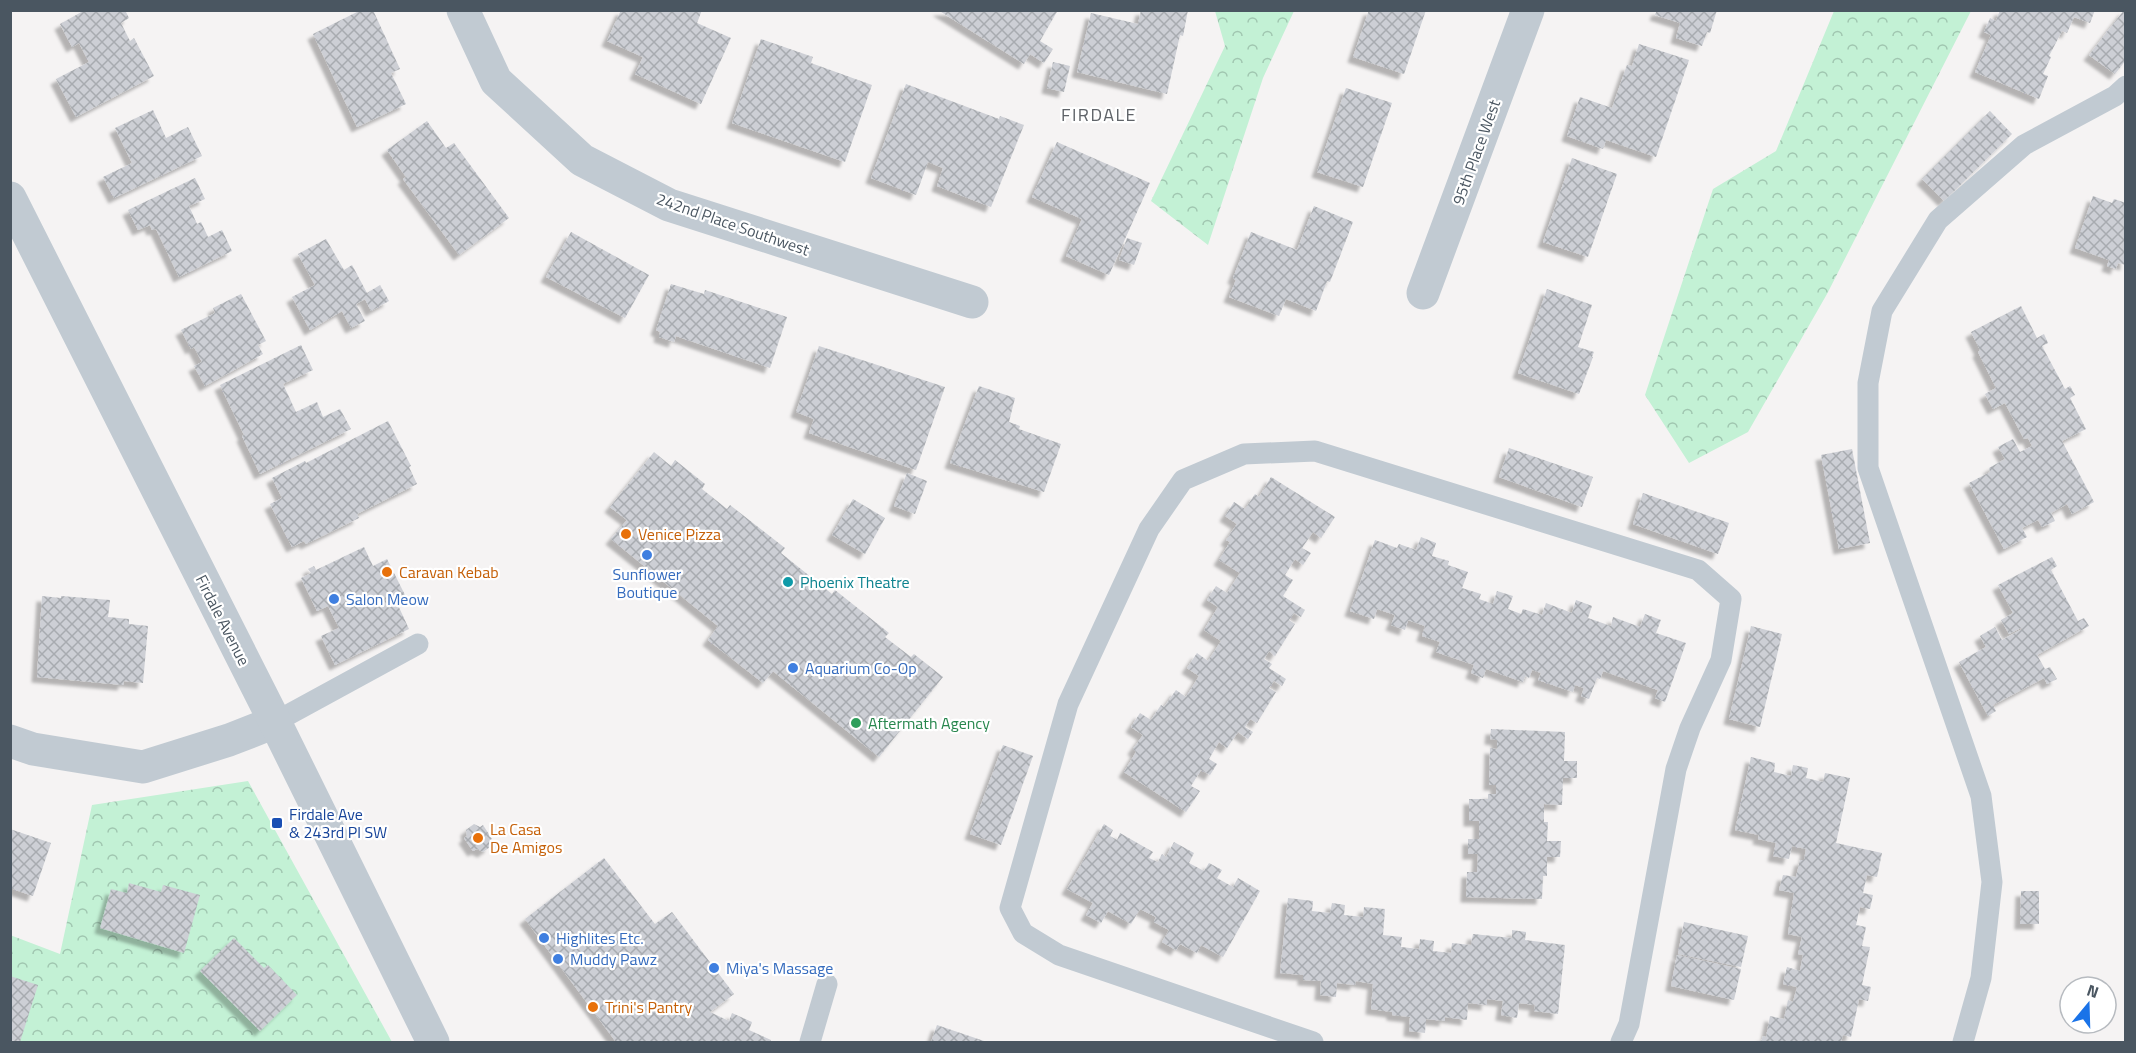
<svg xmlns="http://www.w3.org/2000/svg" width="2136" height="1053" viewBox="0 0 2136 1053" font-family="'Titillium Web',sans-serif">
<defs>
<pattern id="forest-crowns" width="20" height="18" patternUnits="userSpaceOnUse" patternTransform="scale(1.5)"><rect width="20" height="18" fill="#c3f1d5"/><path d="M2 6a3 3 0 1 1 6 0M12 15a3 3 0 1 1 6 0" fill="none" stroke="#a0c6b0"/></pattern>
<pattern id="building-cross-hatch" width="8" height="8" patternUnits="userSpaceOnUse" patternTransform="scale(1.5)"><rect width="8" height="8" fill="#cdcfd5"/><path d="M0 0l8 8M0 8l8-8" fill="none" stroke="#a8abb0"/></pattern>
<filter id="shadow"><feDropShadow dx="-5.5" dy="5.5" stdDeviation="1.5" flood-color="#0004"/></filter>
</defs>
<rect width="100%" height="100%" fill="#f5f3f3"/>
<g fill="url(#forest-crowns)">
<polygon points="1215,11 1294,11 1263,78 1208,245 1151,201 1225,46"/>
<polygon points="1834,11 1971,11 1827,294 1748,432 1689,463 1645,395 1713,189 1776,151"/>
<polygon points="248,781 392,1042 11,1042 10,935 60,954 92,805"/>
</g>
<g fill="url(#building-cross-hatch)" filter="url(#shadow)">
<polygon points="85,10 125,10 129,18 121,23 130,41 134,38 154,76 76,117 56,79 89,62 79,43 72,47 60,24"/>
<polygon points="361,10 373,10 400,69 391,73 406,104 357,127 313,34"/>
<polygon points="621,10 702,10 697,23 731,38 701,104 635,74 643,57 607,41"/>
<polygon points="938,10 1058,10 1040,41 1053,49 1044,63 1030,54 1024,64"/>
<polygon points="1141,10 1188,10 1183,36 1180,35 1167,94 1077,72 1091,13 1138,24"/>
<polygon points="1369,10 1426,10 1404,74 1353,57"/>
<polygon points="1657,10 1717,10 1710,33 1707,32 1702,46 1676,38 1680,23 1655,15"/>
<polygon points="2000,10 2095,10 2090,23 2074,17 2067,33 2062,31 2049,56 2051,57 2043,74 2048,76 2039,99 1975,72 1991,35 1984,32 1990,18 1996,21"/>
<polygon points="2124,10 2126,10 2126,60 2115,74 2089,55"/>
<polygon points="761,39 813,57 811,63 872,85 845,162 732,123"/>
<polygon points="1639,44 1689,60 1656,157 1606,140 1603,149 1567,136 1580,97 1612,108 1627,65 1632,66"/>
<polygon points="1053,62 1070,66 1064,92 1047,88"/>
<polygon points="906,84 999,119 1000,116 1024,125 991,207 937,186 943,168 928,162 916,195 871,178"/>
<polygon points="1346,88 1392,103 1363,187 1317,172"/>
<polygon points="153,110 166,138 188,127 202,156 114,198 103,177 132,163 115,128"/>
<polygon points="1990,111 2012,134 1944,201 1922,179"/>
<polygon points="427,121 446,148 454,143 509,218 459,255 403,179 406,177 387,150"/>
<polygon points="1057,142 1150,183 1109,275 1066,256 1082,219 1032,197"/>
<polygon points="1572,158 1617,174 1588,257 1543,242"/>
<polygon points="195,178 205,199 189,206 197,224 201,222 208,237 222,230 232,251 179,277 156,229 152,230 150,225 138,230 128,210"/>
<polygon points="2093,196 2112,203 2114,199 2126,203 2126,265 2118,263 2116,269 2107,266 2109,260 2075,248"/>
<polygon points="1314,206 1353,222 1330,282 1327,281 1316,311 1286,299 1279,316 1229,297 1236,280 1233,278 1251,232 1297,250"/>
<polygon points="571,232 649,275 625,318 546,277"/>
<polygon points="1127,238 1142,243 1134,265 1119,260"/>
<polygon points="326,239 344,270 352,265 367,293 380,285 389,301 371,311 365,299 356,304 365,321 351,328 342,311 310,330 292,297 315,285 298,254"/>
<polygon points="671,284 704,294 705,290 787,317 770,368 676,336 674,342 659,337 660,332 656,330"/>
<polygon points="1547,289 1592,305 1578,347 1594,352 1592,357 1593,357 1579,394 1518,373"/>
<polygon points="241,294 266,341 258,345 263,354 205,386 194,366 202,362 194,347 191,349 181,330 215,313 213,308"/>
<polygon points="2021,306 2037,338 2044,334 2048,343 2042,346 2065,389 2070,386 2075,395 2070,398 2086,429 2062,441 2094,502 2072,514 2067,504 2051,513 2055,521 2042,527 2038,520 2022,528 2027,537 2004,549 1969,483 1990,472 1989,468 2005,459 1998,447 2013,439 2020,452 2032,446 2028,438 2024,439 2005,403 1993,409 1985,394 1996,388 1978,352 1980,350 1971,332"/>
<polygon points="301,345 313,370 283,384 296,412 317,402 323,417 340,409 351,429 260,474 242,436 244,435 220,385"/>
<polygon points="819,346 945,387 916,470 809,433 814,419 796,412"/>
<polygon points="979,386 1015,398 1009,422 1020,426 1019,429 1061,444 1044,492 950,463"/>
<polygon points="388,421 411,466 409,467 417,484 357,514 359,518 306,544 304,541 292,547 270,504 282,498 272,478 305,461 306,463"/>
<polygon points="1509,448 1593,477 1582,507 1499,477"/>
<polygon points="1852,449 1870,543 1839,549 1821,455"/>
<polygon points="654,452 671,466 675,460 705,484 702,489 727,509 730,505 785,548 781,553 832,594 835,590 889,633 885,637 911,657 914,654 943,677 879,757 773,671 763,683 708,640 718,626 611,539 627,520 610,507"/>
<polygon points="907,473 927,481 915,514 894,506"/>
<polygon points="1271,477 1335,517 1321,538 1313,532 1302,548 1311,553 1303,565 1295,559 1285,575 1293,580 1283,596 1305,610 1301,617 1294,613 1289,620 1295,624 1275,656 1269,651 1264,659 1272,664 1269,668 1286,679 1282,686 1274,681 1269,688 1276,692 1257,723 1250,719 1245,727 1253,732 1248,739 1238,732 1227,748 1219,742 1209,759 1217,764 1210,775 1201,770 1191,786 1200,791 1186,812 1124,772 1136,752 1133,749 1143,735 1131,727 1140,713 1151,720 1161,705 1164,707 1176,690 1186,697 1199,676 1187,668 1197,653 1208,661 1221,641 1204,630 1218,607 1207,600 1216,586 1227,593 1240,573 1219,560 1230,542 1226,540 1237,524 1225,516 1234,502 1245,509 1255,494 1259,497"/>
<polygon points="1643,493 1729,523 1718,554 1633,524"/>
<polygon points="853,499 885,518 865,554 832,535"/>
<polygon points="1421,537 1436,543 1432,556 1449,561 1448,565 1468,572 1462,588 1481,594 1479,599 1493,604 1497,591 1513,596 1508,609 1521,614 1523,609 1542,615 1546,603 1572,613 1576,600 1592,606 1588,618 1611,626 1613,617 1640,627 1645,614 1661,620 1656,633 1686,643 1665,702 1655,698 1658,690 1603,671 1600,679 1597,678 1589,699 1581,696 1584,688 1575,685 1573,692 1538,680 1541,673 1532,670 1529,678 1525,676 1523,682 1486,669 1483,678 1471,673 1474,665 1436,652 1440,642 1422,636 1425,626 1408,620 1405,630 1391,625 1395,615 1377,609 1374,619 1350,611 1375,540 1397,548 1399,544 1416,550"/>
<polygon points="364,547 373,566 387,559 407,599 397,603 409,629 335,665 321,636 339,628 328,606 317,611 301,578 311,573 308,569 314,566 316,570"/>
<polygon points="2052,557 2057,566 2051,570 2078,621 2084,618 2089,626 2037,655 2045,669 2050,667 2057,679 2047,684 2044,678 1993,705 1996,711 1988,716 1959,662 1986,647 1980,636 1995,627 2002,640 2022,629 2021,628 2009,634 2001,620 2013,613 1998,585"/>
<polygon points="42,596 61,598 61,596 110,600 108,617 129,619 129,624 148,626 143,683 124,681 123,685 37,677"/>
<polygon points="1751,626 1782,634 1760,727 1729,719"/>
<polygon points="1491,729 1565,732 1564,761 1577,761 1577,778 1563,778 1562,805 1544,804 1544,822 1548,822 1547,841 1561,841 1560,857 1547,857 1547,876 1543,876 1542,899 1466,897 1467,872 1477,872 1478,854 1468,854 1468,839 1479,839 1479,821 1469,821 1469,799 1488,799 1488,794 1496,794 1496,785 1489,785 1490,748 1497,749 1497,740 1490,739"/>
<polygon points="1003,745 1033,756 1001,845 970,834"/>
<polygon points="1751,757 1775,763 1774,772 1791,776 1793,765 1808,768 1806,778 1823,782 1825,773 1850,778 1836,843 1882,853 1877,877 1867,875 1863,893 1873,895 1870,909 1860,907 1856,925 1866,927 1862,946 1870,947 1862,985 1871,987 1868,1001 1859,999 1851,1037 1843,1035 1841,1042 1761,1042 1763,1036 1766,1037 1770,1016 1784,1019 1788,1000 1793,1002 1797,987 1783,984 1787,967 1800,971 1803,955 1798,954 1802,937 1788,934 1794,893 1779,890 1783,875 1796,877 1800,860 1804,860 1806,849 1792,846 1789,859 1773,856 1776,843 1758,839 1759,835 1735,830"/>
<polygon points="474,824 480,827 483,825 492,839 490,840 490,847 483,852 477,849 473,851 464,838 467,836 466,830"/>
<polygon points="1104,824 1113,830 1110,836 1117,840 1120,833 1153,852 1149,858 1158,862 1162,854 1166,857 1174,842 1194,853 1189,863 1204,871 1209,863 1222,870 1217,878 1233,887 1238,878 1260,891 1223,957 1201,945 1197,953 1180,944 1176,950 1162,942 1169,930 1154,922 1156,917 1140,909 1131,924 1108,911 1101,923 1086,915 1093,903 1067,889"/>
<polygon points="10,829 51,843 33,896 10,888"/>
<polygon points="604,858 655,924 672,912 734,994 710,1012 729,1021 732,1013 752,1022 749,1030 771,1040 770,1042 616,1042 525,919"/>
<polygon points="129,883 161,892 163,885 200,895 184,953 100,928 111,889 127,893"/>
<polygon points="2021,891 2039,891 2039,924 2020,924"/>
<polygon points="1288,898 1313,901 1312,911 1330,913 1332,903 1345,905 1344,915 1363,917 1364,907 1385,909 1383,935 1402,937 1401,947 1419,949 1420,939 1434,941 1433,951 1451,953 1452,943 1471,945 1473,934 1512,938 1512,930 1526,932 1525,940 1565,945 1558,1014 1534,1011 1535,1005 1519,1003 1517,1018 1501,1015 1503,1001 1487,999 1487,1005 1468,1003 1467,1020 1445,1017 1445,1021 1426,1019 1425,1033 1409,1031 1410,1017 1392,1015 1392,1012 1371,1009 1373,984 1356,981 1355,985 1337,983 1336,997 1320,995 1321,981 1303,980 1303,975 1280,973"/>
<polygon points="1684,922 1748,936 1741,967 1678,954"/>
<polygon points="234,938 264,968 268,965 297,995 260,1031 200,971"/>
<polygon points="1677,955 1741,969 1734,1000 1671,986"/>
<polygon points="10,976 38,985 20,1042 10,1042"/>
<polygon points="937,1025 987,1042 931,1042"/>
</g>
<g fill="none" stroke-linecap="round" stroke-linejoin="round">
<g stroke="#c1cad2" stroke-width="21">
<polyline points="275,722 418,644"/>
<polyline points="810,1042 827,984"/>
<polyline points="1313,1042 1059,955 1023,933 1010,908 1068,704 1149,529 1183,480 1244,454 1315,451 1698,570 1731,599 1721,660 1690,728 1676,769 1629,1024 1621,1042"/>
<polyline points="1963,1042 1981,978 1992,882 1981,796 1868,468 1868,383 1882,311 1938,220 2024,145 2115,96 2126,86"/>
</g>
<g stroke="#c1cad2" stroke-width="33">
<polyline points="463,10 496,81 582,160 669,205 972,302"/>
<polyline points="1423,293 1528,10"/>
<polyline points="10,741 33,749 143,767 229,740 275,722"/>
</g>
<polyline stroke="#c1cad2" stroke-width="33" points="10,198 275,722 433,1042"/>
</g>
<g fill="#e8710a" stroke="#fff" stroke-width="2">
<circle cx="626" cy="534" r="6"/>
<circle cx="387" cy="572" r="6"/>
<circle cx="478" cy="838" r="6"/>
<circle cx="593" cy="1007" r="6"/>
</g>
<g fill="#3f7fe0" stroke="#fff" stroke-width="2">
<circle cx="647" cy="555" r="6"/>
<circle cx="334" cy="599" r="6"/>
<circle cx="793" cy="668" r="6"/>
<circle cx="544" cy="938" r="6"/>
<circle cx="558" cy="959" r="6"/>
<circle cx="714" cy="968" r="6"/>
</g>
<circle fill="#0f9aa8" stroke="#fff" stroke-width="2" cx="788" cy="582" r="6"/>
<circle fill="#2e9e5b" stroke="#fff" stroke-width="2" cx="856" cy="723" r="6"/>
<rect fill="#1a4fb4" stroke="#fff" stroke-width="2" x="271" y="817" width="12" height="12" rx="3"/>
<g text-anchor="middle" stroke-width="4.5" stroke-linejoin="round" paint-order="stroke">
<g font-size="16" fill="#4a5661" stroke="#fff">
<text transform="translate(1476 152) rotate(-70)" y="6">95th Place West</text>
<text transform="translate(733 224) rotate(19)" y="6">242nd Place Southwest</text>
<text transform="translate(223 620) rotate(63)" y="6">Firdale Avenue</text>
</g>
<g font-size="16" fill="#c56008" stroke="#fff" text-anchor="start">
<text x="638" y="540">Venice Pizza</text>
<text x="399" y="578">Caravan Kebab</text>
<text x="490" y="835">La Casa<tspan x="490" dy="18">De Amigos</tspan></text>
<text x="605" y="1013">Trini's Pantry</text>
</g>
<g font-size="16" fill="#366cbe" stroke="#fff" text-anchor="start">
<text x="647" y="580" text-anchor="middle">Sunflower<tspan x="647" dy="18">Boutique</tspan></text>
<text x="346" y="605">Salon Meow</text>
<text x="805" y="674">Aquarium Co-Op</text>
<text x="556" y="944">Highlites Etc.</text>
<text x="570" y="965">Muddy Pawz</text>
<text x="726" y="974">Miya's Massage</text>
</g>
<g font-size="16" fill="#0d838f" stroke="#fff" text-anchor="start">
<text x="800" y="588">Phoenix Theatre</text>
</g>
<g font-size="16" fill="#27864d" stroke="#fff" text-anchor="start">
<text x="868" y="729">Aftermath Agency</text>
</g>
<g font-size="16" fill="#164399" stroke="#fff" text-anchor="start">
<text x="289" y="820">Firdale Ave<tspan x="289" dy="18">&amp; 243rd Pl SW</tspan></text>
</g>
<g font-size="18" letter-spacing="1.5" fill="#5f6368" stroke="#fff">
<text x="1099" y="121">FIRDALE</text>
</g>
</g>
<rect width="2136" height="1053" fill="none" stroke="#4a5661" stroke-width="24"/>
<g transform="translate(2088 1005) rotate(19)"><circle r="28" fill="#ffffff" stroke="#b7bbc0" stroke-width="1.5"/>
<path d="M0-4.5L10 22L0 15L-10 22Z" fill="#1a73e8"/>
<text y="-9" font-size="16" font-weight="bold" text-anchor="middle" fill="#4a5661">N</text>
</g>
</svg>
